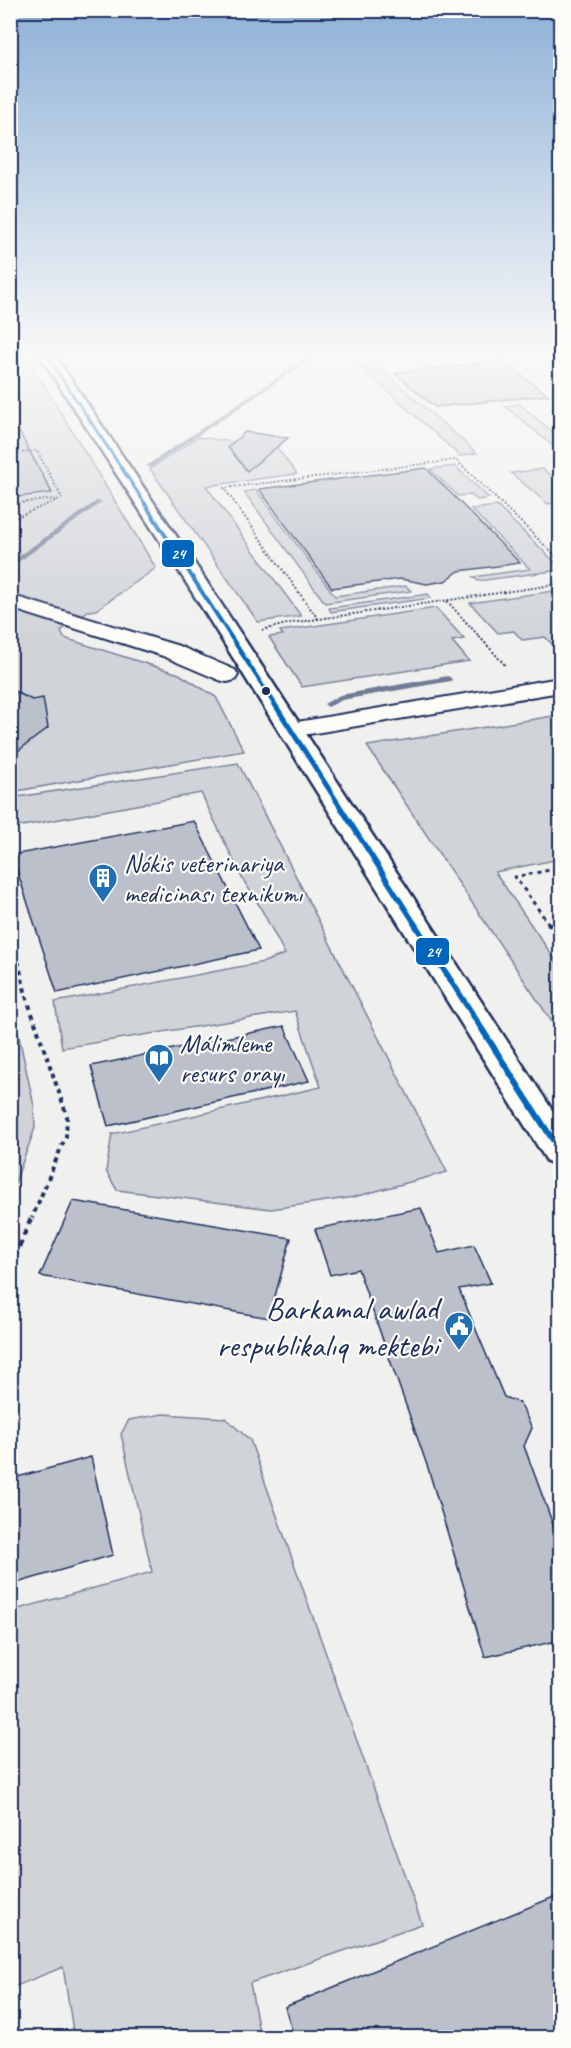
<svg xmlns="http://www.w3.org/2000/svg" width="571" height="2048" viewBox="0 0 571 2048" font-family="Caveat,sans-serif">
<rect width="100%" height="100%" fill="#f0f0ee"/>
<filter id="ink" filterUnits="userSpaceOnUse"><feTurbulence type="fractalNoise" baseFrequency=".0167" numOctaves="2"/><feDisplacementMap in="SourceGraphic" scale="12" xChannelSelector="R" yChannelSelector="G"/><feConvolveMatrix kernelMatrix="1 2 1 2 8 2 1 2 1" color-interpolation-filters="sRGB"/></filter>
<g filter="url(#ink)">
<g fill="#d0d3d8" stroke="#76819b" stroke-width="1.5">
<polygon points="10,356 26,356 156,568 96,610 88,611 61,631 64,638 179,674 216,697 244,751 11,792"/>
<polygon points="376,365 477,453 460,456 361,367"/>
<polygon points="519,404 560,438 560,446 554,447 505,406"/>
<polygon points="198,437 277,448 297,474 206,486 301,616 258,622 150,469"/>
<polygon points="455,466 489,498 477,500 471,495 458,496 430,469"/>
<polygon points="543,469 560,483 560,502 548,504 511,473"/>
<polygon points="256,490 335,596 406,586 411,591 325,603 244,492"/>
<polygon points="497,506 560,567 560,570 478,581 473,577 530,569 471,509"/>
<polygon points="560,590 560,645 554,646 545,637 522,640 514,631 498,633 470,603"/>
<polygon points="428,594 431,598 331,612 329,608"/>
<polygon points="436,608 464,639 452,641 469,661 302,687 269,637 283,635 280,631"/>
<polygon points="560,715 560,859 495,872 560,967 560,1034 367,746"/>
<polygon points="238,763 447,1172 354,1197 271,1209 117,1190 106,1171 112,1134 321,1087 295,1011 62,1048 55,1002 264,962 285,954 259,905 242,878 201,793 11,828 11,798"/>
<polygon points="15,1018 34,1106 35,1128 11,1194 10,1019"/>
<polygon points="163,1414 225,1418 250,1440 422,1924 250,1983 260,2037 74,2037 63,1967 11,1988 11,1611 152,1572 121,1434 129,1420"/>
</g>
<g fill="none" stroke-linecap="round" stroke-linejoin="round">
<g fill="#6f7b97" fill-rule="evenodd">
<polygon points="309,356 316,356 151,467 146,466"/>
<polygon points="97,501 102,502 10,568 10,562"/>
<polygon points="448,676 452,679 451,681 342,700 328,707 324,704 340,695"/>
</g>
</g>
<g fill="#bbc0ca" stroke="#1b2f5e" stroke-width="1.5">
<polygon points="502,361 548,395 435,407 395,373"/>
<polygon points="10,415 52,493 10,498"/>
<polygon points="245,432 288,438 247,471 228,447"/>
<polygon points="426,468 520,563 459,571 445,581 427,584 401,579 332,588 259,489"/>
<polygon points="10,689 32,700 43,698 48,728 10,757"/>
<polygon points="194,821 259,950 57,993 12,855"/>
<polygon points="284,1026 309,1081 108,1126 91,1066"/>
<polygon points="73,1201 291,1238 269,1318 40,1276"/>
<polygon points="421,1208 439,1253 474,1245 491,1283 459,1289 504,1397 520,1403 532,1428 524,1446 561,1546 561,1640 485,1657 428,1468 358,1269 330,1275 315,1229"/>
<polygon points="91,1457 113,1555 10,1585 10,1479"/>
<polygon points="561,1894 561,2037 294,2037 285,2007"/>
</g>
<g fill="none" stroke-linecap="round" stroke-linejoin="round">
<g stroke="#1b2f5e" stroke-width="4">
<g id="street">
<polygon points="10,595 179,646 235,670 238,675 235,680 227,682 219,680 163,656 10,608"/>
<polygon points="560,678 560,692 291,737 282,735 279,730 282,725 291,723"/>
</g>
</g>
<g stroke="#1b2f5e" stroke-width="5">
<polygon id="secondary" points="40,356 55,356 189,555 560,1122 560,1165 547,1161 169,555"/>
</g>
<g stroke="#1b2f5e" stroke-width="2" stroke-dasharray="2 2" stroke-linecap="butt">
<polyline points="10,454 37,451 62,498 10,520"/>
<polyline points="10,504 55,499"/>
<polyline points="447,601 505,665"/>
<polyline points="318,619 224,488 456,460 560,560"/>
<polyline points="262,630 291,623 560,584"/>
</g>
<polyline stroke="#1b2f5e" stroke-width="3" stroke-dasharray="4 4" stroke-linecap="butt" points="549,924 515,877 560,868"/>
<g stroke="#1b2f5e" stroke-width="4" stroke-dasharray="4.5 4.5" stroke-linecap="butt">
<polyline points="548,923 560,940"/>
<polyline points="10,926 26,996 67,1116 66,1136 32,1218"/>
</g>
<polyline stroke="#1b2f5e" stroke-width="4.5" stroke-dasharray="6 6" stroke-linecap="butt" points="10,1269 32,1216"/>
<use href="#street" fill="#fdfcf7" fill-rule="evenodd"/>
<use href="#secondary" fill="#fdfcf7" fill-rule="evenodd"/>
<g stroke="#fdfcf7" stroke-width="5">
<polyline id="bus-1-far3" points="47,356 146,505"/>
</g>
<g stroke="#fdfcf7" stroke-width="7">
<polyline id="bus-1-far2" points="145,504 266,691"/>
</g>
<g stroke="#fdfcf7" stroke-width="9">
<polyline id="bus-1-far1" points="265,689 415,924"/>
</g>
<g stroke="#fdfcf7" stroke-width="10">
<polyline id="bus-1" points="414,923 560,1151"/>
</g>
<use href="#bus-1-far3" stroke="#0065bd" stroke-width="3"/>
<use href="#bus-1-far2" stroke="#0065bd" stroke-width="4"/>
<use href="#bus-1-far1" stroke="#0065bd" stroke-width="5"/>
<use href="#bus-1" stroke="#0065bd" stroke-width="6"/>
</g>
</g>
<linearGradient id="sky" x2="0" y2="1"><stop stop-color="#8eb1d7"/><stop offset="0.55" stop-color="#f8f8f7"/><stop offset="1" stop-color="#f8f8f7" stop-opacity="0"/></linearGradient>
<rect width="571" height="643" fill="url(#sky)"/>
<defs>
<g id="building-pin" transform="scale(1.5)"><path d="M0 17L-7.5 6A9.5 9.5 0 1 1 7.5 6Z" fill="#1f6fb2" stroke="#fdfcf7"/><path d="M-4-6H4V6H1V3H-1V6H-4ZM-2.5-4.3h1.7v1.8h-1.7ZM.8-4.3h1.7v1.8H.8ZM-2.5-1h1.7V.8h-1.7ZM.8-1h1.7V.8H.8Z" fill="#fff"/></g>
<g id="library-pin" transform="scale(1.5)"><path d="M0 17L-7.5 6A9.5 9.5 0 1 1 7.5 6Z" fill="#1f6fb2" stroke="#fdfcf7"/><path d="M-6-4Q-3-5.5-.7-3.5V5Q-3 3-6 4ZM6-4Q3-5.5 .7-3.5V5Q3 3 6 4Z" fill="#fff"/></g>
<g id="civic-pin" transform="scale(1.5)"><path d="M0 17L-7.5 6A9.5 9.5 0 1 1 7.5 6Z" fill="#1f6fb2" stroke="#fdfcf7"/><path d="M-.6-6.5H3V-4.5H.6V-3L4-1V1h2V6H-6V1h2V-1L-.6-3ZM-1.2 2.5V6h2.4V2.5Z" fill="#fff"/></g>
</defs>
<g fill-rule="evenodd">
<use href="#building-pin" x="103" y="878"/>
<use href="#library-pin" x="159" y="1058"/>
<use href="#civic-pin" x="459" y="1326"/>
</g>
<circle fill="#1b2f5e" stroke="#fdfcf7" stroke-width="2" cx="266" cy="691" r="5"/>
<g text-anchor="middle" stroke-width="4.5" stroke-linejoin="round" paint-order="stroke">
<g font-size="26" fill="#1b2f5e" stroke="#fdfcf7" text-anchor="start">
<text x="124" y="872">Nókis veterinariya<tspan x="124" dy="30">medicinası texnikumı</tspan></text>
<text x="180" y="1052">Málimleme<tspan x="180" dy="30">resurs orayı</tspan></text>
</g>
<g font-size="32" fill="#1b2f5e" stroke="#fdfcf7" text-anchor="end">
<text x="438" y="1319">Barkamal awlad<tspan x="438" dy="37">respublikalıq mektebi</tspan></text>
</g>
</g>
<g stroke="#fdfcf7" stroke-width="2">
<rect x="161" y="539" width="34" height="29" rx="6" fill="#0065bd"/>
<rect x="415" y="937" width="35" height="29" rx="6" fill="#0065bd"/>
</g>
<g font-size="16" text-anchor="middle" font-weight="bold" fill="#fff">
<text x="178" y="559">24</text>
<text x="433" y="957">24</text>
</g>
<rect width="571" height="2048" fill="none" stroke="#fdfcf7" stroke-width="36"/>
<rect x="18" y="18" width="535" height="2012" fill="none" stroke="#1b2f5e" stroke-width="2" filter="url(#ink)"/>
</svg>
